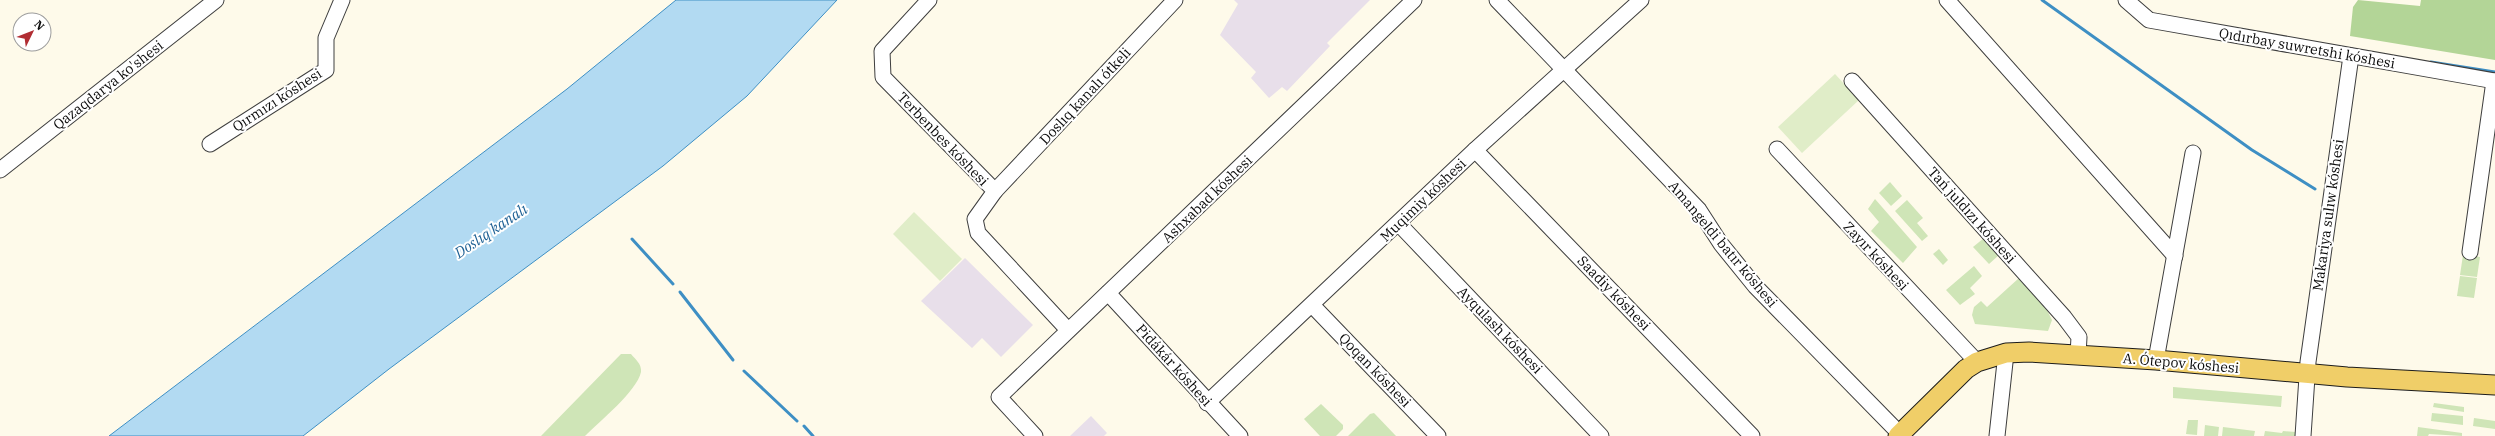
<svg xmlns="http://www.w3.org/2000/svg" width="2495" height="436" viewBox="0 0 2495 436" font-family="'IBM Plex Serif',serif">
<rect width="100%" height="100%" fill="#fefaea"/>
<g fill="#e8dfea">
<polygon points="1234,0 1370,0 1327,43 1330,46 1287,91 1282,87 1269,98 1251,78 1256,72 1220,35 1238,4"/>
<polygon points="965,258 1033,325 1001,357 982,338 972,348 921,301"/>
<polygon points="1091,416 1107,433 1104,436 1070,436"/>
</g>
<g fill="#cfe5b7">
<polygon points="1890,182 1902,196 1891,206 1879,193"/>
<polygon points="1875,199 1917,247 1903,263 1871,231 1879,222 1868,209"/>
<polygon points="1907,200 1923,218 1917,223 1928,236 1922,241 1895,211"/>
<polygon points="1984,238 1999,255 1989,264 1973,247"/>
<polygon points="1939,249 1948,260 1943,265 1933,254"/>
<polygon points="2463,255 2480,257 2477,277 2460,275"/>
<polygon points="1974,266 1982,276 1970,288 1975,294 1960,305 1946,290"/>
<polygon points="2460,276 2477,278 2474,298 2457,296"/>
<polygon points="2019,278 2046,308 2052,320 2048,331 1975,324 1972,315 1974,307 1981,301 1987,307"/>
<path d="M621 354H631C635 359 642 364 641 372 637 391 599 422 585 436H541Z"/>
<polygon points="2173,387 2282,396 2281,407 2173,398"/>
<polygon points="2434,403 2464,407 2464,412 2433,407"/>
<polygon points="1321,404 1343,425 1343,429 1336,436 1320,436 1304,419"/>
<polygon points="1374,413 1396,436 1348,436 1370,414"/>
<polygon points="2432,413 2463,416 2463,425 2431,421"/>
<polygon points="2474,418 2495,421 2495,429 2473,426"/>
<polygon points="2188,420 2198,420 2197,435 2186,434"/>
<polygon points="2205,425 2219,427 2218,436 2204,436"/>
<polygon points="2223,427 2255,431 2254,436 2222,436"/>
<polygon points="2418,427 2462,433 2462,436 2429,434 2428,436 2417,436"/>
<polygon points="2265,431 2282,433 2283,431 2296,432 2295,436 2264,436"/>
</g>
<polygon fill="#b3d597" points="2358,0 2420,6 2421,0 2495,0 2495,60 2350,36 2353,7"/>
<g fill="#e0edc8">
<polygon points="1835,74 1859,100 1802,153 1778,127"/>
<polygon points="914,212 962,259 940,281 893,234"/>
</g>
<polygon fill="#b2daf2" stroke="#3e8fc4" points="676,0 837,0 747,96 663,166 389,369 303,436 109,436 567,89"/>
<g fill="none" stroke-linecap="round" stroke-linejoin="round">
<g stroke="#3e8fc4" stroke-width="3">
<polyline points="2042,0 2252,150 2315,189"/>
<polyline points="2431,62 2495,72"/>
<polyline points="632,239 673,284"/>
<polyline points="680,292 733,360"/>
<polyline points="744,371 797,421"/>
<polyline points="804,426 813,436"/>
</g>
<g stroke="#3e3e3e" stroke-width="17">
<g id="minor">
<polyline points="929,0 882,51 883,77 995,191 975,219 978,233 1068,330"/>
<polyline points="1497,0 1699,210 1721,244 1755,286 1900,434"/>
<polyline points="1947,0 2175,256"/>
<polyline points="2126,0 2149,20 2495,81"/>
<polyline points="1852,81 2064,317 2079,337 2078,355"/>
<polyline points="210,144 326,70 326,38 342,0"/>
<polyline points="1777,149 1977,362"/>
<polyline points="1475,150 1752,436"/>
<polyline points="0,170 216,0"/>
<polyline points="995,191 1175,0"/>
<polyline points="1399,224 1601,436"/>
<polyline points="2470,252 2494,81"/>
<polyline points="1108,293 1240,436"/>
<polyline points="1312,305 1438,436"/>
<polyline points="2156,360 2193,153"/>
<polyline points="1207,403 1475,150 1641,0"/>
<polyline points="1035,436 999,397 1414,0"/>
<polyline points="1997,436 2006,353"/>
<polyline points="2303,436 2308,362 2351,56"/>
</g>
</g>
<g stroke="#1c1c1c" stroke-width="21">
<polyline id="major" points="1898,436 1966,369 1977,362 2006,353 2029,352 2156,360 2347,377 2495,385"/>
</g>
<use href="#minor" stroke="#fff" stroke-width="15"/>
<use href="#major" stroke="#f0ce68" stroke-width="19"/>
</g>
<g text-anchor="middle" stroke-width="4" stroke-linejoin="round" paint-order="stroke">
<g font-size="14" fill="#0b0b0b" stroke="#fff">
<text transform="translate(2307 48) rotate(10)" y="5">Qıdırbay suwretshi kóshesi</text>
<text transform="translate(108 85) rotate(-38)" y="5">Qazaqdarya ko'shesi</text>
<text transform="translate(1085 96) rotate(-47)" y="5">Doslıq kanalı ótkeli</text>
<text transform="translate(277 100) rotate(-33)" y="5">Qırmızı kóshesi</text>
<text transform="translate(943 139) rotate(46)" y="5">Terbenbes kóshesi</text>
<text transform="translate(1207 199) rotate(-44)" y="5">Ashxabad kóshesi</text>
<text transform="translate(1423 200) rotate(-44)" y="5">Muqimiy kóshesi</text>
<text transform="translate(1972 215) rotate(48)" y="5">Tań juldızı kóshesi</text>
<text transform="translate(2328 215) rotate(-82)" y="5">Makariya sulıw kóshesi</text>
<text transform="translate(1723 244) rotate(50)" y="5">Amangeldi batır kóshesi</text>
<text transform="translate(1876 256) rotate(47)" y="5">Zayır kóshesi</text>
<text transform="translate(1614 293) rotate(46)" y="5">Saadiy kóshesi</text>
<text transform="translate(1500 330) rotate(46)" y="5">Ayqulash kóshesi</text>
<text transform="translate(2181 363) rotate(5)" y="5">A. Ótepov kóshesi</text>
<text transform="translate(1174 365) rotate(48)" y="5">Pidákár kóshesi</text>
<text transform="translate(1375 370) rotate(46)" y="5">Qoqan kóshesi</text>
</g>
<g font-size="15" font-style="italic" fill="#1d6094" stroke="#fff">
<text transform="translate(491 231) rotate(-34)" y="5">Doslıq kanalı</text>
</g>
</g>
<g transform="translate(32 32) rotate(47)"><circle r="19" fill="#ffffff" stroke="#9d9d9d"/>
<path d="M0-3L7 15L0 10L-7 15Z" fill="#b12d33"/>
<text y="-6" font-size="11" font-weight="bold" text-anchor="middle" fill="#0b0b0b">N</text>
</g>
</svg>
